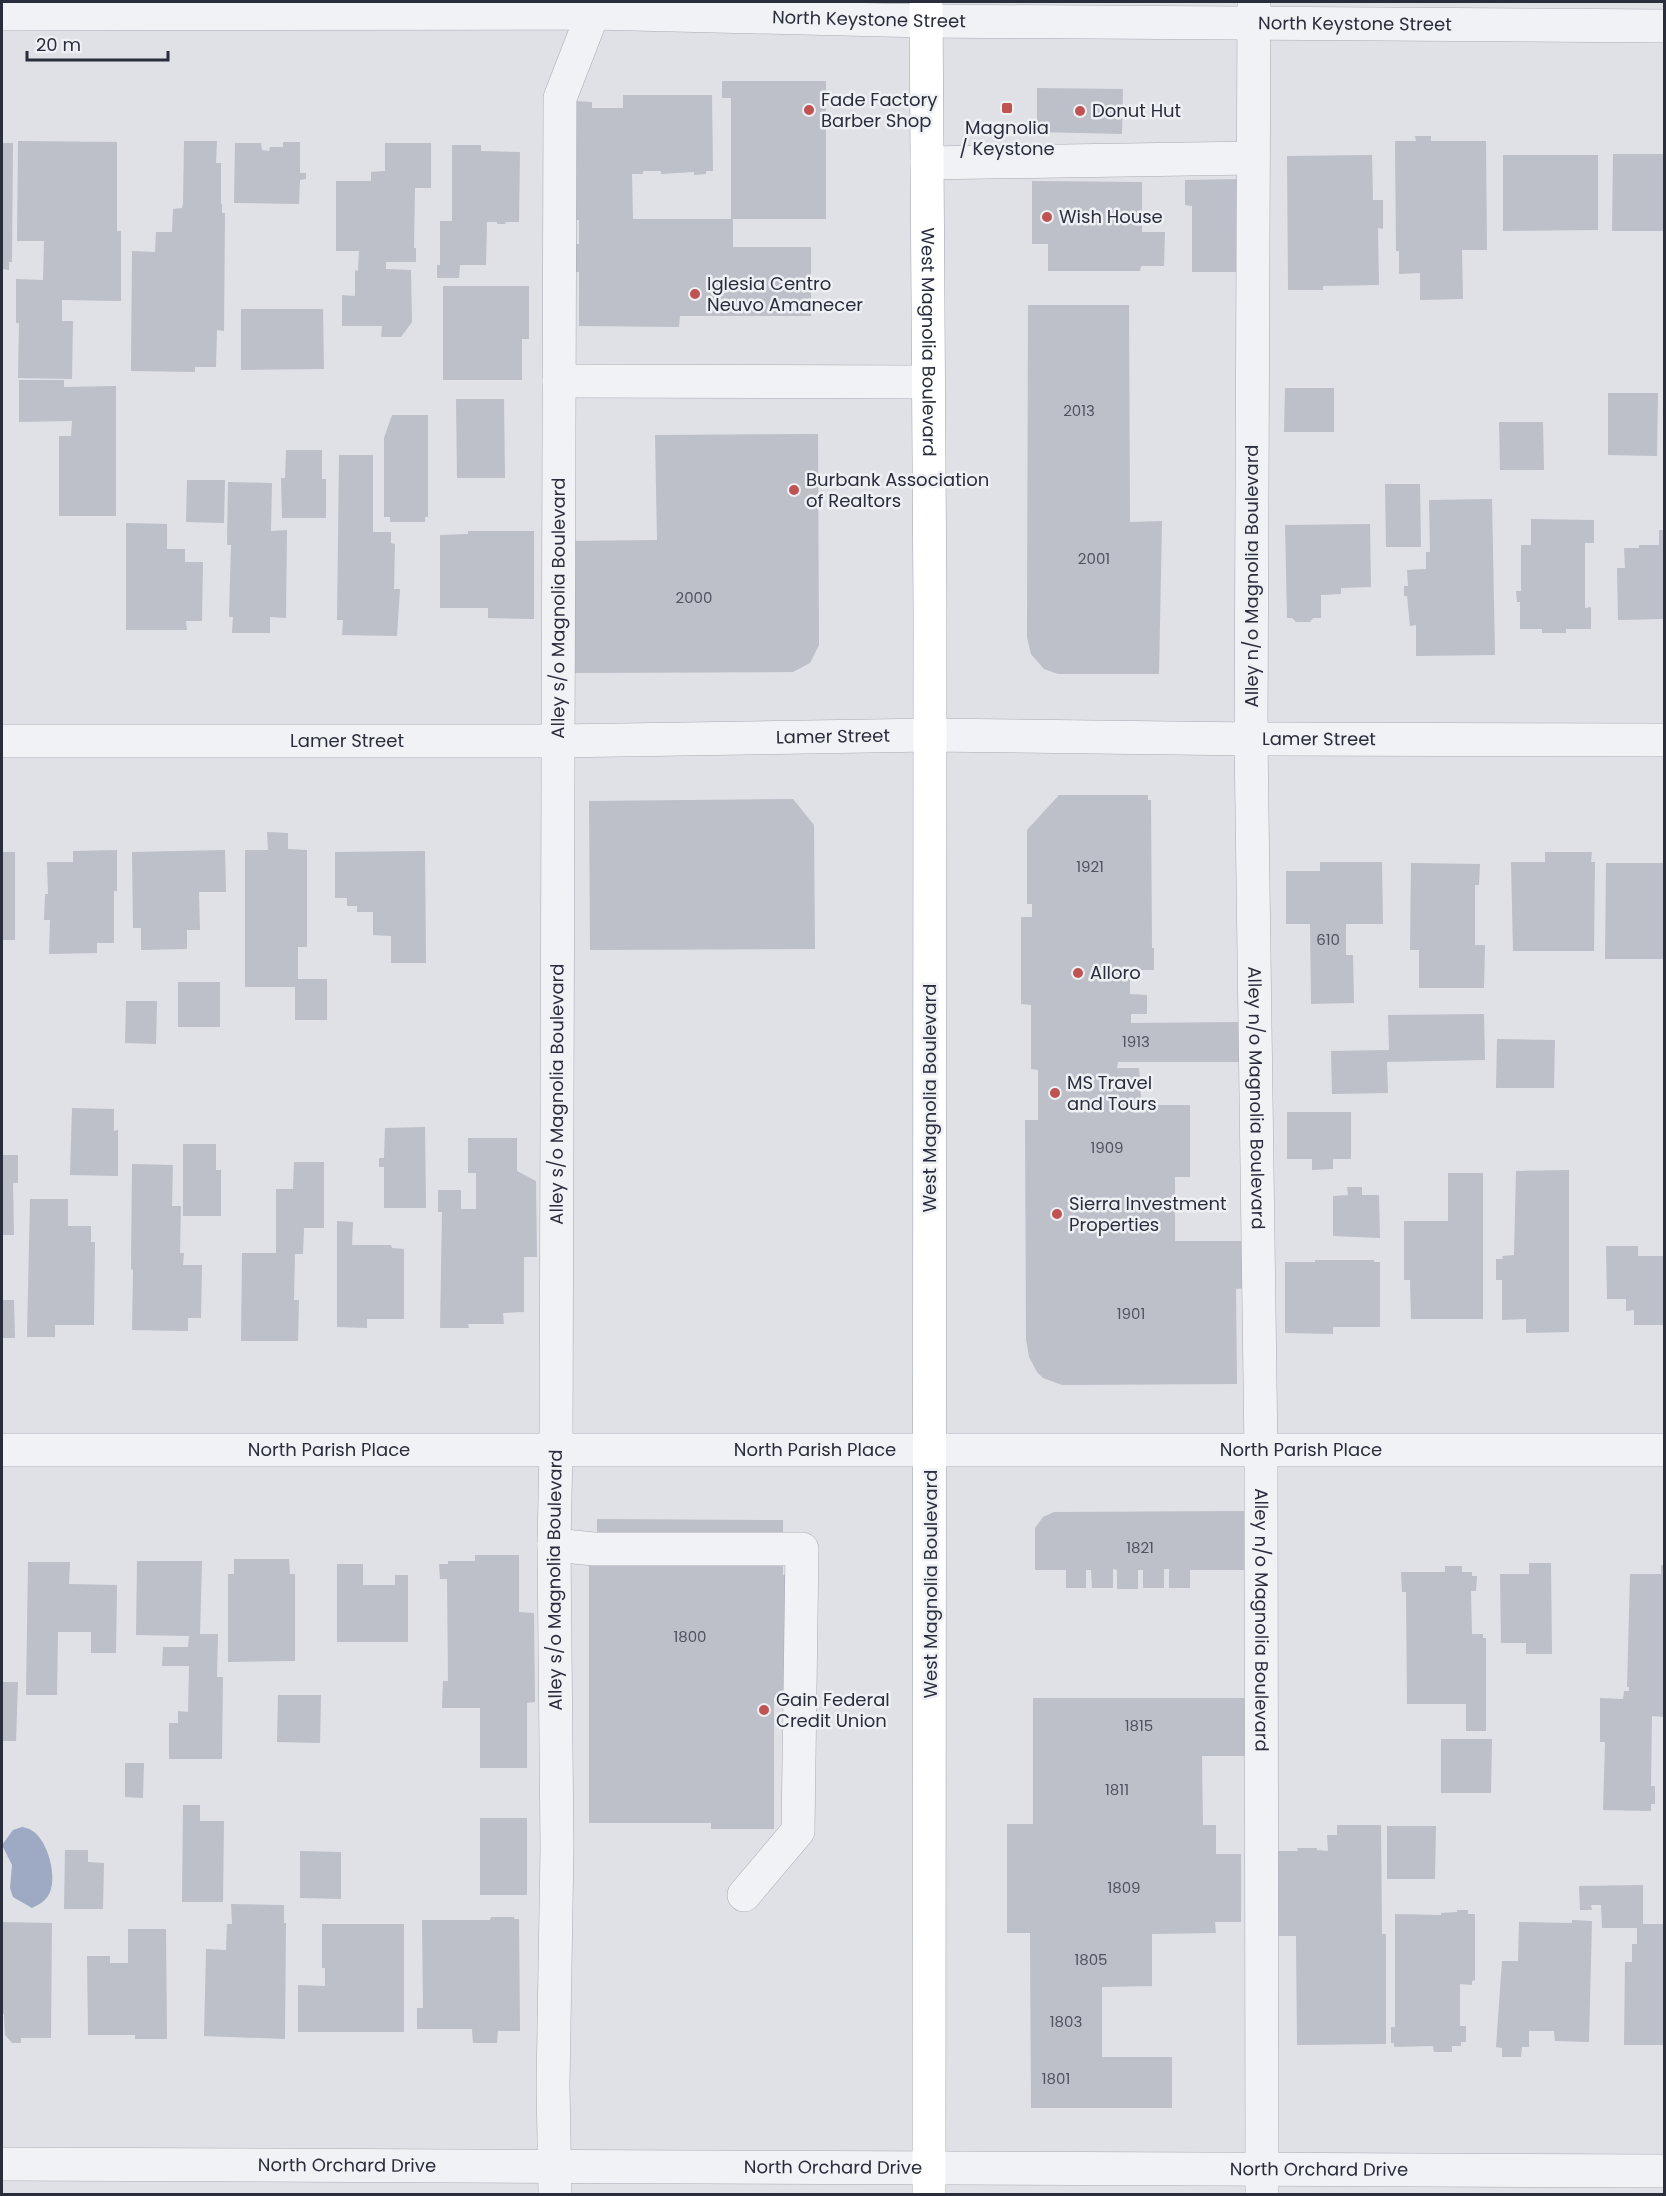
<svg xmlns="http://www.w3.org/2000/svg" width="1666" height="2196" viewBox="0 0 1666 2196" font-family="Poppins,sans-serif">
<rect width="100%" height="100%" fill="#dfe1e7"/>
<path fill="#9ea9c3" d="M22 1827C23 1827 30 1829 31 1830 48 1839 59 1880 48 1896 44 1902 38 1905 32 1908L13 1897 10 1888 12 1865 2 1845 13 1830Z"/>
<g fill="#bdbfc9">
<polygon points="722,81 826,81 826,219 733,219 733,247 811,247 811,316 680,316 679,327 579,326 579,272 570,272 570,244 579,244 579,220 575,220 575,101 592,102 592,108 623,108 623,95 712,95 713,171 706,171 706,174 694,175 694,172 661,174 661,171 643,171 643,174 632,174 633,219 731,219 731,98 722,98"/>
<polygon points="1037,88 1123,89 1122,134 1037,132"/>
<polygon points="1415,136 1431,136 1431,141 1486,141 1487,250 1462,250 1463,299 1420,300 1420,273 1399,274 1399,251 1396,251 1395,141 1416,141"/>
<polygon points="18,141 117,142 117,231 121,231 121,301 62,300 62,321 73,321 72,379 18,378 19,323 16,323 16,279 43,280 44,241 17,241"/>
<polygon points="184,141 217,141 216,163 221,163 221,204 222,204 222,213 225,213 224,331 217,330 216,367 195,367 195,372 131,371 132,251 155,252 156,232 172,232 173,209 182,208 183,203"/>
<polygon points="283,142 300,142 300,173 306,173 306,179 300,180 299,204 234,203 235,143 261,143 262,150 269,151 270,147 283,147"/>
<polygon points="2,143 13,143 12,262 9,262 9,270 2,269"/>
<polygon points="385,143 431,143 431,188 415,188 414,248 416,248 416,262 386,262 386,269 411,270 412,322 401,337 381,337 382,326 342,326 342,295 355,296 355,270 358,271 359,251 336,251 336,181 371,181 371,172 385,171"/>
<polygon points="452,145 481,145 481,151 520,152 519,222 506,222 505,224 497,224 497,222 487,222 486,265 460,265 459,278 437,278 437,265 440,265 440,221 452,221"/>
<polygon points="1613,154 1664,154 1664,231 1612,231"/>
<polygon points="1372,155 1373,200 1383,200 1383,229 1378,228 1379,285 1323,286 1323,290 1288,290 1287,156"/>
<polygon points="1503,155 1598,155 1598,230 1503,231"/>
<polygon points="1242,179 1245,272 1192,272 1192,206 1185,205 1185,180"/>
<polygon points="1032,181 1142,182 1142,232 1165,232 1164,266 1141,266 1140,271 1048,271 1048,244 1032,244"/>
<polygon points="443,286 529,286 529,339 522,339 522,380 443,380"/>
<polygon points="1028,305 1129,305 1130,522 1162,521 1159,674 1058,674 1044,669 1031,654 1027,637"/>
<polygon points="241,309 323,309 324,369 241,370"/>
<polygon points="19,380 64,380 64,387 116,386 116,516 59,516 59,436 71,436 72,421 19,422"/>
<polygon points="1285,388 1334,388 1334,432 1284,432"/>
<polygon points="1608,393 1658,393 1657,456 1608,455"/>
<polygon points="456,399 504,399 505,478 457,478"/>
<polygon points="392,415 428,415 428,517 425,517 425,522 390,522 390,517 384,517 384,438"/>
<polygon points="1499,422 1543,422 1544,470 1500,470"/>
<polygon points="818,434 819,645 810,663 793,672 571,673 569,541 657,540 655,435"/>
<polygon points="286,450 322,450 322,479 326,479 326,518 282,518 281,478 285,478"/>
<polygon points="339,455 373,455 373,532 391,532 391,543 395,544 394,589 400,589 397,636 342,635 343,620 337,620"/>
<polygon points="187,480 225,480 224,523 186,522"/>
<polygon points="228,482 272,483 271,531 287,530 286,618 270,617 270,633 232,633 233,617 229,617 231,545 227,545"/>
<polygon points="1385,484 1420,484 1421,547 1386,547"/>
<polygon points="1492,499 1495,655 1416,656 1416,625 1410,626 1407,596 1404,596 1404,586 1408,586 1407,570 1426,569 1426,552 1430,552 1429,500"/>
<polygon points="1531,519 1594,520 1594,543 1585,543 1585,608 1591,607 1591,629 1566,629 1566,633 1542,633 1542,629 1520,629 1520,602 1517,602 1516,591 1521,591 1521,545 1531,545"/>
<polygon points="126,523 167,524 167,549 185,549 185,562 203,562 202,621 186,621 187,630 126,630"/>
<polygon points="1370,524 1371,587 1341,588 1341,594 1321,595 1321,618 1313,618 1310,622 1296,622 1292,618 1287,618 1285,525"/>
<polygon points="1659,530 1664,530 1664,619 1618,620 1617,568 1625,568 1624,548 1639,548 1639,545 1659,545"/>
<polygon points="468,531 534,531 534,619 488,618 488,608 440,608 440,535 468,534"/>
<polygon points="1059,795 1148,795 1148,800 1151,800 1152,948 1154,948 1154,970 1130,970 1130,994 1147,995 1147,1014 1131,1014 1131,1023 1241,1022 1241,1062 1118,1062 1117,1068 1139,1068 1142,1110 1150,1110 1151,1105 1190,1105 1190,1177 1175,1177 1175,1241 1246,1241 1246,1288 1236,1289 1237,1384 1062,1385 1043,1378 1037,1372 1029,1357 1026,1339 1025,1120 1038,1120 1038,1070 1031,1069 1031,1005 1021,1004 1021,917 1032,917 1032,904 1027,904 1027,830"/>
<polygon points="793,799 814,825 815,949 590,950 589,801"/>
<polygon points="267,832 288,833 288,849 307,850 307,947 298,947 298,979 327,979 327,1020 295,1020 295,987 245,987 245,850 268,850"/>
<polygon points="117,850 117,891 114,891 114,943 97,943 97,953 49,954 50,920 44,920 45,894 48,894 47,862 73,862 73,851"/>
<polygon points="225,850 226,892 199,892 200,930 187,930 187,949 141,950 141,928 133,928 132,852"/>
<polygon points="425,851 426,963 391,963 391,936 373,935 373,912 357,912 357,906 347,906 347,898 335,898 335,852"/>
<rect x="2" y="852" width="13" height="88"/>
<polygon points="1545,852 1592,852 1591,862 1595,862 1594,951 1513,951 1511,862 1545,862"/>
<polygon points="1320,862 1382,862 1383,924 1346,924 1346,955 1353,955 1354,1003 1311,1004 1310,924 1286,924 1286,871 1320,871"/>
<polygon points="1411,863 1480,864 1479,885 1475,885 1475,945 1485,945 1484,988 1419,988 1419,950 1410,950"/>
<polygon points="1606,863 1664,863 1664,959 1605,959"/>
<rect x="178" y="982" width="42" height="45"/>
<polygon points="126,1001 157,1001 156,1044 125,1043"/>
<polygon points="1484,1014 1485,1060 1387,1062 1388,1093 1332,1094 1331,1051 1389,1050 1388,1015"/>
<polygon points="1497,1039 1555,1040 1554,1088 1496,1088"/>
<polygon points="72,1108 114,1109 114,1131 118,1130 118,1176 70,1175"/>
<polygon points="1287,1112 1351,1112 1351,1159 1333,1159 1333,1169 1312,1170 1312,1159 1287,1159"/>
<polygon points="425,1127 426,1208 384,1208 384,1167 379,1167 379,1158 384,1158 385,1128"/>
<polygon points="468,1138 517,1138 517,1171 536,1181 537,1257 524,1257 524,1312 503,1313 504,1324 468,1324 469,1328 440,1328 442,1212 438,1212 438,1190 461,1190 461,1209 476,1209 476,1173 468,1173"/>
<polygon points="183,1144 216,1144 216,1170 221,1170 221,1216 183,1216"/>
<polygon points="2,1155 18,1155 18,1183 13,1183 14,1235 2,1235"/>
<polygon points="294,1162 324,1162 324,1228 304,1228 303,1254 295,1254 294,1300 299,1300 298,1341 241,1341 242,1253 276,1253 276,1189 293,1189"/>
<polygon points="132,1164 173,1165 172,1206 181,1206 180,1253 184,1253 183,1265 202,1265 201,1318 188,1318 188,1331 132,1330 133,1270 131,1269"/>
<polygon points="1569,1170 1569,1332 1526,1333 1526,1319 1502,1320 1502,1280 1496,1280 1496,1259 1503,1259 1502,1256 1514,1255 1516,1171"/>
<polygon points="1448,1173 1483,1173 1483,1319 1411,1319 1410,1280 1404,1280 1404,1221 1448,1221"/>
<polygon points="1347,1187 1362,1187 1362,1195 1379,1195 1380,1238 1333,1236 1333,1196 1348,1195"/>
<polygon points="30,1199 68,1199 68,1226 91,1226 91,1242 95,1242 94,1325 55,1325 55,1337 27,1337"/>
<polygon points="337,1221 353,1222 352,1245 391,1245 392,1248 404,1249 404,1319 367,1319 367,1328 337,1327"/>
<polygon points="1606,1246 1638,1246 1638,1256 1664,1256 1664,1325 1634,1325 1634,1310 1626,1311 1626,1299 1607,1299"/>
<polygon points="1315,1260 1374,1260 1374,1262 1380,1262 1380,1327 1333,1327 1333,1334 1285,1333 1285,1262 1315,1262"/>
<polygon points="2,1300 14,1300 15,1338 2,1338"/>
<polygon points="1245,1511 1245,1570 1190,1570 1190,1588 1169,1588 1169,1569 1164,1569 1164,1588 1143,1588 1143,1570 1138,1570 1138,1589 1117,1589 1117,1570 1113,1569 1113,1588 1092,1588 1091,1570 1086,1570 1086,1588 1066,1588 1066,1570 1035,1570 1035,1528 1043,1517 1054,1512"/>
<polygon points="597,1519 783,1520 783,1575 790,1575 790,1698 774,1698 774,1829 711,1829 711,1823 589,1823 589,1556 597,1556"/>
<polygon points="475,1555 519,1555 519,1612 534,1613 535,1702 527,1703 527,1768 480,1768 480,1708 442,1708 443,1681 448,1681 447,1579 440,1579 439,1564 448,1564 448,1561 475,1561"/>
<polygon points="234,1559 289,1559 290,1574 295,1574 295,1661 228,1662 228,1574 234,1574"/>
<polygon points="137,1561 202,1561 200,1634 218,1634 217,1677 223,1677 222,1759 169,1759 169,1723 178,1723 178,1711 188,1712 189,1666 162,1666 163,1647 188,1647 189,1636 136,1635"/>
<polygon points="28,1562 70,1562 69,1584 117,1585 116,1653 91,1653 91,1632 58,1632 57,1695 26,1695"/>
<polygon points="1529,1563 1551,1563 1552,1654 1526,1654 1526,1643 1501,1643 1500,1574 1529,1574"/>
<polygon points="337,1564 363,1564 363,1585 395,1585 395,1575 408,1575 408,1642 337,1642"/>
<polygon points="1661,1565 1664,1565 1664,1717 1652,1716 1651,1786 1655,1786 1655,1804 1651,1804 1651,1811 1603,1810 1605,1742 1600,1742 1600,1698 1623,1699 1624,1691 1629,1691 1629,1687 1627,1687 1630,1574 1661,1574"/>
<polygon points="1445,1566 1462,1566 1462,1572 1472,1572 1472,1576 1477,1576 1476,1591 1471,1591 1472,1634 1483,1634 1483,1638 1486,1638 1486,1731 1466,1731 1466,1704 1407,1704 1406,1592 1402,1592 1401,1572 1445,1572"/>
<polygon points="2,1682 18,1682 16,1741 2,1741"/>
<polygon points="278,1695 321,1695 320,1743 277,1742"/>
<polygon points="1033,1698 1246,1698 1246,1756 1202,1756 1203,1825 1216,1825 1216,1854 1241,1854 1241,1922 1215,1922 1216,1933 1152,1934 1152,1986 1102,1987 1102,2057 1172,2057 1172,2108 1031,2108 1030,1933 1007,1933 1007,1824 1033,1824"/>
<polygon points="1441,1739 1492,1739 1491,1793 1441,1793"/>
<polygon points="125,1763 144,1763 143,1798 125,1797"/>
<polygon points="183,1805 200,1805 200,1821 224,1821 223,1902 182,1902"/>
<rect x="480" y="1818" width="47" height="77"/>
<polygon points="1337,1825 1381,1825 1382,1934 1386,1934 1386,2044 1297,2045 1296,1936 1277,1936 1277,1851 1298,1851 1297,1848 1317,1848 1317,1850 1328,1851 1327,1835 1337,1835"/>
<polygon points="1387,1826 1436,1826 1435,1879 1387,1879"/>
<polygon points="65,1850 88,1850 88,1862 104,1863 103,1909 64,1909"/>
<polygon points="300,1851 341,1852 341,1899 300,1898"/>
<polygon points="1643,1885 1643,1924 1664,1924 1664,2045 1624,2045 1625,1962 1632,1962 1632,1944 1637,1944 1637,1928 1602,1928 1601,1905 1591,1905 1592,1910 1580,1910 1579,1886"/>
<polygon points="231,1904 284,1905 284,1923 286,1923 285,2039 204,2036 206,1949 226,1950 227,1924 232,1924"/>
<polygon points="1457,1910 1468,1910 1468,1914 1475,1914 1475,1980 1472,1981 1472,1985 1460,1984 1460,2026 1466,2026 1466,2042 1461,2042 1461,2046 1452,2046 1452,2052 1434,2052 1433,2046 1394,2047 1394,2043 1391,2043 1391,2027 1395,2027 1395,1914 1441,1915 1441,1913 1457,1912"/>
<polygon points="491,1917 514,1917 514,1919 519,1919 520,2031 498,2031 497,2043 473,2043 472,2029 417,2029 417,2008 423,2008 422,1920 490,1920"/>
<polygon points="1572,1920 1592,1921 1589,2042 1555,2041 1554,2031 1529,2031 1529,2047 1522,2047 1521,2057 1502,2057 1502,2048 1496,2047 1502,1961 1518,1961 1519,1922 1572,1923"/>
<polygon points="2,1922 52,1923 51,2038 21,2038 21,2043 12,2043 5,2035 4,2014 2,2014"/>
<polygon points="322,1924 404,1924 404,2032 298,2032 298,1985 325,1986 325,1968 322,1968"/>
<polygon points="128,1929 166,1929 167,2039 135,2039 135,2035 88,2035 87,1956 110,1956 110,1963 128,1963"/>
</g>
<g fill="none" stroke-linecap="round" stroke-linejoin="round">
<g stroke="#a9abb4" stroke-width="34">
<g id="minor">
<path id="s1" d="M1254 2 1251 739 1261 1452 1262 2194"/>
<path id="s2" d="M2 14 593 13 925 21 1664 26"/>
<polyline points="927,163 1253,158"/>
<polyline points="559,381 928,382"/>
<path id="s3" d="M2 741H558L930 735 1251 739 1664 740"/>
<path id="s4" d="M2 1450H1664"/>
<polyline points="554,1545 594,1549 802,1549 798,1831 744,1895"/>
<path id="s5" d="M2 2164 1664 2171"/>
<path id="s6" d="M555 2194 553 2086 557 1848 554 1545 556 1450 560 98 593 13V2"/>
</g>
</g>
<g stroke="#a0a4b1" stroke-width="34">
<g id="major">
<path id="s7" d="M926 2 930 610 929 2194"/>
</g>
</g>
<use href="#minor" stroke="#f1f2f5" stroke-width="33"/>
<use href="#major" stroke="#fff" stroke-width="33"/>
</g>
<g fill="#bf5351" stroke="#eef0f4" stroke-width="2">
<rect x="1001" y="102" width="12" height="12" rx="3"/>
<circle cx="809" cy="110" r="6"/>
<circle cx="1080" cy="111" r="6"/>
<circle cx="1047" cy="217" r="6"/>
<circle cx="695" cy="294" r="6"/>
<circle cx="794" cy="490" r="6"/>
<circle cx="1078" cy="973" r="6"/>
<circle cx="1055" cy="1093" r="6"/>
<circle cx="1057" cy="1214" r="6"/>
<circle cx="764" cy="1710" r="6"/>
</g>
<g text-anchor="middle" stroke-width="5" stroke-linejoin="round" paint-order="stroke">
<g font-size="15" fill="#4f525f">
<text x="1079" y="416">2013</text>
<text x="1094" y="564">2001</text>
<text x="694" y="603">2000</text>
<text x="1090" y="872">1921</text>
<text x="1328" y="945">610</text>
<text x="1136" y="1047">1913</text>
<text x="1107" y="1153">1909</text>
<text x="1131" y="1319">1901</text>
<text x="1140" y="1553">1821</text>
<text x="690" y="1642">1800</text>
<text x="1139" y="1731">1815</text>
<text x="1117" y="1795">1811</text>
<text x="1124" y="1893">1809</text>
<text x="1091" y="1965">1805</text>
<text x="1066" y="2027">1803</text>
<text x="1056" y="2084">1801</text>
</g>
<g font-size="18" fill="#2a2d3c" stroke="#eef0f4">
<text dy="6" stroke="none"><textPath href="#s2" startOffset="867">North Keystone Street</textPath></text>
<text dy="6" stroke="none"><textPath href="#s2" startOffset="1353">North Keystone Street</textPath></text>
<text dy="6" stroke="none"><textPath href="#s7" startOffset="340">West Magnolia Boulevard</textPath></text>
<text transform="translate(1252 576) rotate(-90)" y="6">Alley n/o Magnolia Boulevard</text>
<text dy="6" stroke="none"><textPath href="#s6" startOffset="1586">Alley s/o Magnolia Boulevard</textPath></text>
<text dy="6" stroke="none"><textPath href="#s3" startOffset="831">Lamer Street</textPath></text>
<text dy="6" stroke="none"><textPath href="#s3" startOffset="1317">Lamer Street</textPath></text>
<text dy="6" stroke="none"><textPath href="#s3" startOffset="345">Lamer Street</textPath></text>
<text dy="6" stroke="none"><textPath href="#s6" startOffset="1100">Alley s/o Magnolia Boulevard</textPath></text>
<text transform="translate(930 1098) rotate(-90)" y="6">West Magnolia Boulevard</text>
<text dy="6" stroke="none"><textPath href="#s1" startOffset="1096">Alley n/o Magnolia Boulevard</textPath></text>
<text dy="6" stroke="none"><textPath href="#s4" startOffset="813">North Parish Place</textPath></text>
<text dy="6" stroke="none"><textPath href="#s4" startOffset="327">North Parish Place</textPath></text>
<text dy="6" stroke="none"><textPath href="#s4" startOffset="1299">North Parish Place</textPath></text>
<text dy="6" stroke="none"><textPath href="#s6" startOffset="614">Alley s/o Magnolia Boulevard</textPath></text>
<text transform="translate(931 1584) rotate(-90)" y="6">West Magnolia Boulevard</text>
<text dy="6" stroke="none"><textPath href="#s1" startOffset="1618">Alley n/o Magnolia Boulevard</textPath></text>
<text dy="6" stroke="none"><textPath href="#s5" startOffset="345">North Orchard Drive</textPath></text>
<text dy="6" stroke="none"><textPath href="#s5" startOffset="831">North Orchard Drive</textPath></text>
<text dy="6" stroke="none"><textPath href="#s5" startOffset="1317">North Orchard Drive</textPath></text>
</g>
<g font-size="18" fill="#2a2d3c" stroke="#eef0f4" text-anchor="start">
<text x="821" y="106">Fade Factory<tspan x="821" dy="21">Barber Shop</tspan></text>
<text x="1092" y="117">Donut Hut</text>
<text x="1007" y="134" text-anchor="middle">Magnolia<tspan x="1007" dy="21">/ Keystone</tspan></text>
<text x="1059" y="223">Wish House</text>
<text x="707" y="290">Iglesia Centro<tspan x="707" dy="21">Neuvo Amanecer</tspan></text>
<text x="806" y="486">Burbank Association<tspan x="806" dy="21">of Realtors</tspan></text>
<text x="1090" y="979">Alloro</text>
<text x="1067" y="1089">MS Travel<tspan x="1067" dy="21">and Tours</tspan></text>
<text x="1069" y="1210">Sierra Investment<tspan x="1069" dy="21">Properties</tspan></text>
<text x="776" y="1706">Gain Federal<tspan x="776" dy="21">Credit Union</tspan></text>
</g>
</g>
<rect width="1666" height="2196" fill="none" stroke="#2a2d3c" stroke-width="6"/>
<path d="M27 51v9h141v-9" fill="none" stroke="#2a2d3c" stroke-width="3"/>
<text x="36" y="51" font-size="18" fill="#2a2d3c" stroke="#eef0f4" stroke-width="4.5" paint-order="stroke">20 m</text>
</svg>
